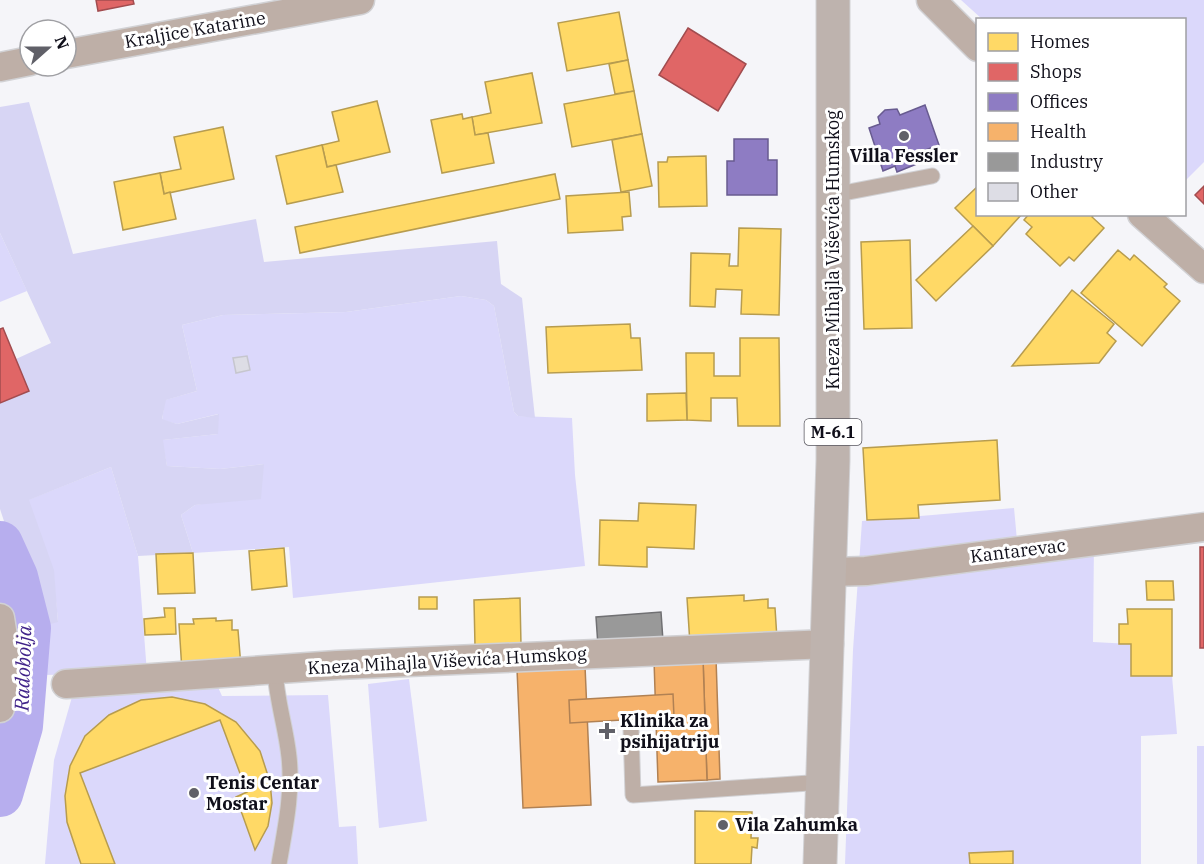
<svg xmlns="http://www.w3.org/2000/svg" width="1204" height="864" viewBox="0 0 1204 864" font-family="'IBM Plex Serif',serif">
<rect width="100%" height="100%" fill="#f5f5f9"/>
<g fill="#dbd8fb">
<polygon points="961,0 1204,0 1204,162 1185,181 1184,20 982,19"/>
<polygon points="0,233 27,291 0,302"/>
<polygon points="461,296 486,300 494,306 514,412 518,416 572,418 575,475 585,566 293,598 289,547 193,553 181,515 195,505 220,501 264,464 220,469 167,466 162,440 218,434 218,414 177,424 162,420 165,400 197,391 182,325 223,315 346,312"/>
<polygon points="111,467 138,556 147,673 43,675 39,627 58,621 56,601 28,500"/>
<polygon points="1014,508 1018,551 1094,541 1093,642 1131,644 1131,676 1172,676 1177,734 1141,736 1141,864 845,864 853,650 862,521"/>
<polygon points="212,674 222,696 328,695 339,827 356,826 358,864 45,864 54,760 76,683"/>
<polygon points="409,679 427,821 379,828 368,684"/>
<rect x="1197" y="746" width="7" height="118"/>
</g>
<polygon fill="#d7d5f4" points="29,102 73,254 256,219 264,262 497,241 501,284 522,298 535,418 518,416 514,412 494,306 486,300 461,296 346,312 223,315 182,325 197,391 166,400 162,419 177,424 219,414 218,434 163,440 167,466 220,469 264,464 261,499 195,505 181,515 193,553 138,556 111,467 29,500 54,570 58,622 39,627 0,509 0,403 28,391 16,359 51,343 0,233 0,107"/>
<g fill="#ffd966" stroke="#b79c4f" stroke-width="1.5">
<polygon points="619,12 628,60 567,71 558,23"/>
<polygon points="628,60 634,91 615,94 609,64"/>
<polygon points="532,73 542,123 475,135 472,117 491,113 485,82"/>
<polygon points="634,91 642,134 572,147 564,104"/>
<polygon points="377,101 390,152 327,167 322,145 339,141 332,112"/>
<polygon points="462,114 463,119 472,117 475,135 488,133 494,163 442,173 431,120"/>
<polygon points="223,127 234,179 164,194 160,173 181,169 174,137"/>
<polygon points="642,134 652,186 621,192 612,140"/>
<polygon points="322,145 327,167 336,165 343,192 287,204 276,156"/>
<polygon points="706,156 707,206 659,207 658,162 667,162 668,157"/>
<polygon points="160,173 164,194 170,192 176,219 123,230 114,182"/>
<polygon points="555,174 560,199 300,253 295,227"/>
<polygon points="978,186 978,214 1022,214 993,246 955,208"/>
<polygon points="629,192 631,216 622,217 623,230 568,233 566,196"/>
<polygon points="1029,214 1094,214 1092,217 1104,228 1074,261 1069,257 1060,266 1026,234 1032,227 1024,220"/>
<polygon points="973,226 993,246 936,301 916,280"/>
<polygon points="739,228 781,229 779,315 741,314 742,290 716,289 715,307 690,306 691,253 730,254 729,266 738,266"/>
<polygon points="910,240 912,328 864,329 861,242"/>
<polygon points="1118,250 1130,260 1134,255 1167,284 1164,287 1180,301 1142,346 1081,293"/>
<polygon points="1072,290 1114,324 1107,333 1116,341 1099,363 1012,366"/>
<polygon points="630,324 631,338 640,338 642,370 548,373 546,327"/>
<polygon points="740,338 779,338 780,426 738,426 737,398 711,398 711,421 687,420 686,353 714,353 714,376 740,376"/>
<polygon points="686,393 687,420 647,421 647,394"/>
<polygon points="997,440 1000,500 918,505 919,518 867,520 863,448"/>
<polygon points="639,503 696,505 694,549 647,547 647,567 599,565 600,520 638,521"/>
<polygon points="284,548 287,586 252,590 249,551"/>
<polygon points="193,553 195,593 158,594 156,554"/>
<polygon points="1146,581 1173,581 1174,600 1147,600"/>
<polygon points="744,595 744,601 768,599 768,608 775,608 777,639 690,644 687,598"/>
<rect x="419" y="597" width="18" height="12"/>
<polygon points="520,598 521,645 475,646 474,600"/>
<polygon points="164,608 175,608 176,634 145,635 144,619 165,617"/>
<polygon points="1127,609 1172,609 1172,676 1131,676 1131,644 1119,644 1119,624 1128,624"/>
<polygon points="216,618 216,621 232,620 232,630 238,630 241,667 182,671 179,624 194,624 193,619"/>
<polygon points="172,697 205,704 236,722 260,751 270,782 272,803 268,826 255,850 236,797 247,792 220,720 80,773 115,864 81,864 67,822 65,796 70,766 85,736 109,715 141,700"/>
<polygon points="695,811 752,812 751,838 758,838 757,848 752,847 751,864 695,864"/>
<polygon points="1013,851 1013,864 970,864 969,853"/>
</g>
<g fill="#e06666" stroke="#a24c4f" stroke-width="1.5">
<polygon points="96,0 133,0 134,4 98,11"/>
<polygon points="688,28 746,64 718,111 659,75"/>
<polygon points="1204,186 1204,204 1195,195"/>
<polygon points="3,328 29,391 0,403 0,329"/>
<rect x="1200" y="547" width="4" height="101"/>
</g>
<g fill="#8e7cc3" stroke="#685b90" stroke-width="1.5">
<polygon points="925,105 939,145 920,152 924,161 897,172 895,166 883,171 869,128 880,124 878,117 885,110 897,109 900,115"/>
<polygon points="734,139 768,139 768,160 777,160 777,195 727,195 727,161 734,161"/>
</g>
<g fill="#f6b26b" stroke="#b18153" stroke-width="1.5">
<polygon points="703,658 716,658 720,779 707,780"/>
<polygon points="703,658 707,780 658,782 654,660"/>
<polygon points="585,666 591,805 523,808 517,669"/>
<polygon points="673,694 674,717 570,723 569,700"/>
</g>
<polygon fill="#999" stroke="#707073" stroke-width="1.5" points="661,612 663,641 598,646 596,617"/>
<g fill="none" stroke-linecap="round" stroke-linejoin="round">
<polyline stroke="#b7aeee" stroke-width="46" points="0,544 15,577 28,628 20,726 0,794"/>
</g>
<polygon fill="#dddde5" stroke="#c6c6ce" stroke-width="1.5" points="247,356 250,370 236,373 233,358"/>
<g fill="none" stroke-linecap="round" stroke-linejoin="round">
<g stroke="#d1d1d4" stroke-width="17">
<g id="lane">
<polyline points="833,195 932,176"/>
<path d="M275 669C276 699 286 727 289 757 293 792 285 829 279 864"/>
<polyline points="631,729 633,795 824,782"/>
</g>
</g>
<g stroke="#d1d1d4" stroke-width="31">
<g id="street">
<polyline points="931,0 978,47"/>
<polyline points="66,54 360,0"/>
<polyline points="0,67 30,61"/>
<polyline points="1142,214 1204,269"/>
<polyline points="831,572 866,571 1204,527"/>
<polyline points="0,618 7,662 0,708"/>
<polyline points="66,684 337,665 829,644"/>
</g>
</g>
<g stroke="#d1d1d4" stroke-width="35">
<polyline id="primary" points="820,864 833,460 833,0"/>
</g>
<use href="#lane" stroke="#beafa7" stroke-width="15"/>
<use href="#street" stroke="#beafa7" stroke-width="28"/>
<use href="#primary" stroke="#beb3ae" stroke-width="33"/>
</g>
<g fill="#606068" stroke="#fff" stroke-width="2">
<circle cx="904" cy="136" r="6"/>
<path d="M604 722h6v6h6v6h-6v6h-6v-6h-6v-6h6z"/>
<circle cx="194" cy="793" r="6"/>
<circle cx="723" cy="825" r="6"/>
</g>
<g text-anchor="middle" stroke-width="6" stroke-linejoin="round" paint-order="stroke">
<rect fill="#fff" stroke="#58575f" stroke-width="1.5" x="804.5" y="419" width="57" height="26" rx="4.5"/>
<g font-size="16" font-weight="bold" fill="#100f1a">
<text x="833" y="438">M-6.1</text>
</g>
<g font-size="18" fill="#100f1a" stroke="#fff">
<text transform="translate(195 30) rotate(-10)" y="6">Kraljice Katarine</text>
<text transform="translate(833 250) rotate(-90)" y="6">Kneza Mihajla Viševića Humskog</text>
<text transform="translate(1018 551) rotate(-7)" y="6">Kantarevac</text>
<text transform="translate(447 661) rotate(-3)" y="6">Kneza Mihajla Viševića Humskog</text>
</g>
<g font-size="18" font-weight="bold" fill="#100f1a" stroke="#fff" text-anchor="start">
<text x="904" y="162" text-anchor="middle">Villa Fessler</text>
<text x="620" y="727">Klinika za<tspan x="620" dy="21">psihijatriju</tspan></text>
<text x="206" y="789">Tenis Centar<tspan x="206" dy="21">Mostar</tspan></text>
<text x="735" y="831">Vila Zahumka</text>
</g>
<g font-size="20" font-style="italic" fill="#402389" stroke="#fff">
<text transform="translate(23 668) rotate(-88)" y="7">Radobolja</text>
</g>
</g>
<rect x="976" y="18" width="210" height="198" fill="#ffffff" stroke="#9f9fa3" stroke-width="1.5"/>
<rect x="988" y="33" width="30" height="18" fill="#ffd966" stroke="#9f9fa3" stroke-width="1.5"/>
<text x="1030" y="48" font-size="18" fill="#100f1a">Homes</text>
<rect x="988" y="63" width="30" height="18" fill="#e06666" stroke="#9f9fa3" stroke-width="1.5"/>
<text x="1030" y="78" font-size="18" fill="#100f1a">Shops</text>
<rect x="988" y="93" width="30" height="18" fill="#8e7cc3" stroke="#9f9fa3" stroke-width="1.5"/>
<text x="1030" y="108" font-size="18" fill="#100f1a">Offices</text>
<rect x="988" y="123" width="30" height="18" fill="#f6b26b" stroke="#9f9fa3" stroke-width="1.5"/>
<text x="1030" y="138" font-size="18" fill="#100f1a">Health</text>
<rect x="988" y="153" width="30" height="18" fill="#999999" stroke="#9f9fa3" stroke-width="1.5"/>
<text x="1030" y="168" font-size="18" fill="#100f1a">Industry</text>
<rect x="988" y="183" width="30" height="18" fill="#dddde5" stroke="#9f9fa3" stroke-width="1.5"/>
<text x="1030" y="198" font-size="18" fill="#100f1a">Other</text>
<g transform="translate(48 48) rotate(69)"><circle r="28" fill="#ffffff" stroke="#9f9fa3" stroke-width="1.5"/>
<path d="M0-4.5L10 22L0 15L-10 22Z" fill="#606068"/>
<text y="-9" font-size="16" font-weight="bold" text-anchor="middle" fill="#100f1a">N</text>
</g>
</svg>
